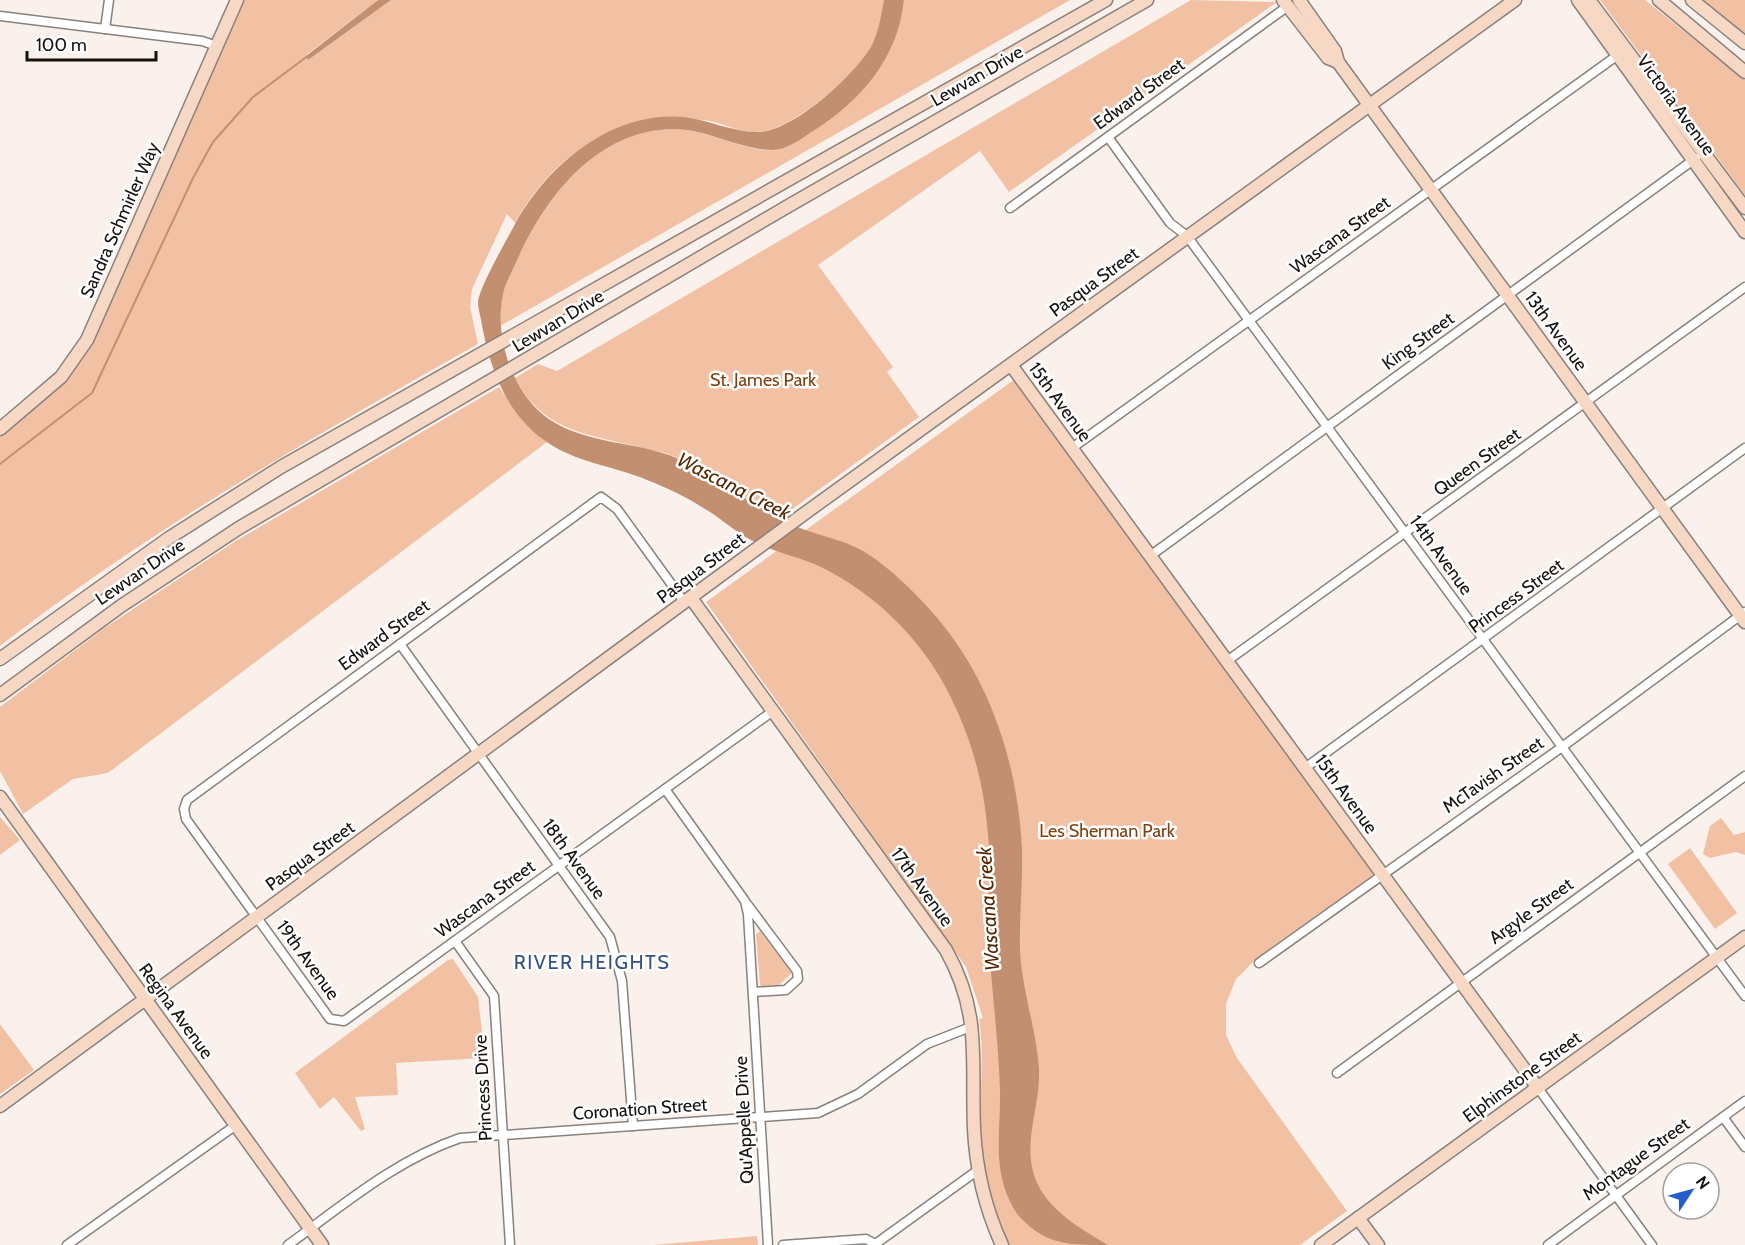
<svg xmlns="http://www.w3.org/2000/svg" width="1745" height="1245" viewBox="0 0 1745 1245" font-family="Cabin,sans-serif">
<rect width="100%" height="100%" fill="#faf1ec"/>
<g fill="#f2c1a4">
<path d="M244 0H378L306 55 308 60 391 0H884C882 13 880 28 875 40 861 71 790 134 755 132 737 132 720 121 702 120 688 119 671 116 656 118 595 126 544 170 515 223L507 214 472 289 470 307 478 344C314 436 149 530 0 646V437C39 408 61 385 90 345Z"/>
<path d="M904 0H1070L500 326C501 317 500 308 502 299 503 287 511 275 515 265 543 200 598 126 677 129 707 130 749 153 775 150 781 149 787 146 793 144L902 14Z"/>
<path d="M1191 0 1277 2 1009 192 980 151 818 265 893 367 887 372 919 417 780 518C744 498 709 473 673 456 665 452 655 451 646 449 592 434 544 434 515 378L538 364 557 371Z"/>
<polygon points="1600,0 1645,0 1745,80 1745,195"/>
<polygon points="1702,0 1745,0 1745,35"/>
<path d="M1015 379 1377 873 1255 960 1236 979 1226 1004V1035L1237 1058 1347 1211 1300 1245H1009C992 1208 982 1170 981 1129 979 1092 985 1056 979 1019L983 1018 966 967 706 602Z"/>
<polygon points="499,387 524,422 547,442 108,773 73,779 23,814 0,771 0,707 103,629 234,542"/>
<polygon points="0,817 20,840 0,855"/>
<polygon points="1721,818 1734,835 1745,832 1745,855 1736,852 1710,858 1703,854 1710,826"/>
<polygon points="1690,848 1737,913 1715,929 1668,864"/>
<polygon points="760,931 792,973 778,986 762,988 760,984 756,934"/>
<polygon points="453,959 478,997 485,1058 396,1063 398,1095 355,1097 365,1129 361,1131 334,1097 320,1109 295,1073 448,960"/>
<polygon points="0,1024 34,1070 0,1094"/>
<polygon points="757,1236 758,1245 653,1245"/>
</g>
<g fill="#c38f71">
<polygon points="378,0 391,0 308,60 306,56"/>
<path d="M884 0H904C898 58 861 101 813 131 801 139 787 150 772 150 738 149 707 129 673 129 595 130 543 200 515 265 510 276 503 288 502 300 495 342 515 398 552 421 585 442 629 442 666 454 680 458 694 469 707 476 733 491 760 507 787 522 809 534 832 536 855 547 882 559 919 596 938 619 992 683 1018 767 1022 849 1023 883 1019 917 1020 950 1022 991 1036 1028 1039 1068 1041 1105 1022 1142 1035 1178 1047 1210 1081 1229 1108 1245 1067 1245 1045 1245 1018 1215 990 1174 1001 1134 1000 1089 998 1036 991 984 988 931 986 903 991 875 989 847 985 787 974 742 946 688 919 636 872 592 821 567 798 556 772 552 751 540 735 532 721 518 705 509 687 497 667 488 647 480 612 465 575 463 544 440 505 412 489 366 481 320 480 314 478 308 478 302 480 286 505 243 514 226 546 166 611 110 684 117 708 120 733 132 757 132 792 133 856 74 872 45 879 31 881 15 884 0Z"/>
</g>
<g fill="none" stroke-linecap="round" stroke-linejoin="round">
<polyline stroke="#c38f71" stroke-width="2" points="0,464 92,393 193,178 213,142 253,97 309,55"/>
<g stroke="#89817c" stroke-width="11">
<g id="street">
<polyline points="0,16 202,41 217,46"/>
<polyline points="105,29 109,0"/>
<polyline points="1108,137 1170,223 1187,236 1745,996"/>
<polyline points="1010,208 1288,6"/>
<polyline points="1072,448 1622,52"/>
<polyline points="1150,556 1696,158"/>
<polyline points="685,603 617,509 601,497 187,800 184,809 186,819 330,1019 344,1021 773,711"/>
<polyline points="400,644 610,937 622,981 633,1126"/>
<polyline points="1227,661 1745,287"/>
<polyline points="1305,768 1745,448"/>
<polyline points="665,789 745,901 748,914 768,1245"/>
<polyline points="747,904 797,971 798,979 786,990 753,992"/>
<polyline points="455,941 494,996 510,1245"/>
<polyline points="1259,963 1562,747 1745,612"/>
<polyline points="1337,1073 1745,776"/>
<polyline points="1538,1088 1652,1245"/>
<polyline points="1723,1117 1745,1147"/>
<polyline points="67,1245 236,1125"/>
<path d="M288 1245C343 1205 396 1160 460 1138L818 1113 858 1094 927 1044 973 1026"/>
<polyline points="783,1245 866,1239 877,1245"/>
<polyline points="874,1245 978,1170"/>
<polyline points="1548,1245 1745,1101"/>
</g>
</g>
<g stroke="#89817c" stroke-width="15">
<g id="secondary">
<polyline points="1283,0 1328,58 1338,62"/>
<polyline points="1299,0 1335,51 1338,62 1745,622"/>
<polyline points="1578,0 1745,232"/>
<polyline points="1589,0 1745,208"/>
<polyline points="1659,0 1745,72"/>
<polyline points="1692,0 1745,43"/>
<polyline points="1011,365 1538,1088"/>
<polyline points="0,429 61,377 87,340 237,0"/>
<path d="M691 598 946 950C982 1014 971 1060 974 1129 976 1170 985 1208 1002 1245"/>
<polyline points="0,659 169,538 281,467 1106,0"/>
<polyline points="0,695 121,606 239,528 790,205 1147,0"/>
<polyline points="0,797 322,1245"/>
<polyline points="0,1106 808,511 1515,0"/>
<polyline points="1358,1218 1378,1245"/>
<polyline points="1321,1245 1745,937"/>
</g>
</g>
<use href="#street" stroke="#fff" stroke-width="8"/>
<use href="#secondary" stroke="#f6d8c4" stroke-width="12"/>
</g>
<g text-anchor="middle" stroke-width="5" stroke-linejoin="round" paint-order="stroke">
<g font-size="18" fill="#14110f" stroke="#fff">
<text transform="translate(977 76) rotate(-30)" y="6">Lewvan Drive</text>
<text transform="translate(1139 94) rotate(-36)" y="6">Edward Street</text>
<text transform="translate(1676 105) rotate(54)" y="6">Victoria Avenue</text>
<text transform="translate(120 220) rotate(-66)" y="6">Sandra Schmirler Way</text>
<text transform="translate(1340 235) rotate(-36)" y="6">Wascana Street</text>
<text transform="translate(1094 282) rotate(-36)" y="6">Pasqua Street</text>
<text transform="translate(558 321) rotate(-31)" y="6">Lewvan Drive</text>
<text transform="translate(1556 331) rotate(54)" y="6">13th Avenue</text>
<text transform="translate(1418 341) rotate(-36)" y="6">King Street</text>
<text transform="translate(1060 402) rotate(54)" y="6">15th Avenue</text>
<text transform="translate(1477 462) rotate(-36)" y="6">Queen Street</text>
<text transform="translate(1441 555) rotate(54)" y="6">14th Avenue</text>
<text transform="translate(701 568) rotate(-37)" y="6">Pasqua Street</text>
<text transform="translate(140 572) rotate(-34)" y="6">Lewvan Drive</text>
<text transform="translate(1516 596) rotate(-36)" y="6">Princess Street</text>
<text transform="translate(384 635) rotate(-36)" y="6">Edward Street</text>
<text transform="translate(1493 775) rotate(-35)" y="6">McTavish Street</text>
<text transform="translate(1346 794) rotate(54)" y="6">15th Avenue</text>
<text transform="translate(310 856) rotate(-36)" y="6">Pasqua Street</text>
<text transform="translate(574 859) rotate(54)" y="6">18th Avenue</text>
<text transform="translate(922 887) rotate(54)" y="6">17th Avenue</text>
<text transform="translate(485 899) rotate(-36)" y="6">Wascana Street</text>
<text transform="translate(1531 911) rotate(-36)" y="6">Argyle Street</text>
<text transform="translate(308 960) rotate(54)" y="6">19th Avenue</text>
<text transform="translate(176 1011) rotate(54)" y="6">Regina Avenue</text>
<text transform="translate(1522 1077) rotate(-36)" y="6">Elphinstone Street</text>
<text transform="translate(483 1088) rotate(-93)" y="6">Princess Drive</text>
<text transform="translate(640 1109) rotate(-4)" y="6">Coronation Street</text>
<text transform="translate(744 1120) rotate(-93)" y="6">Qu'Appelle Drive</text>
<text transform="translate(1636 1159) rotate(-36)" y="6">Montague Street</text>
</g>
<g font-size="18" fill="#803f0d" stroke="#fff">
<text x="763" y="386">St. James Park</text>
<text x="1107" y="837">Les Sherman Park</text>
</g>
<g font-size="20" font-style="italic" fill="#562600" stroke="#fff">
<text transform="translate(734 486) rotate(27)" y="7">Wascana Creek</text>
<text transform="translate(988 909) rotate(-94)" y="7">Wascana Creek</text>
</g>
<g font-size="20" letter-spacing="1.5" fill="#33528a" stroke="#fff">
<text x="592" y="969">RIVER HEIGHTS</text>
</g>
</g>
<g transform="translate(1691 1191) rotate(54)"><circle r="28" fill="#ffffff" stroke="#a1a09f" stroke-width="1.5"/>
<path d="M0-4.5L10 22L0 15L-10 22Z" fill="#255fcc"/>
<text y="-9" font-size="16" font-weight="bold" text-anchor="middle" fill="#14110f">N</text>
</g>
<path d="M27 51v9h129v-9" fill="none" stroke="#14110f" stroke-width="3"/>
<text x="36" y="51" font-size="18" fill="#14110f" stroke="#ffffff" stroke-width="4.5" paint-order="stroke">100 m</text>
</svg>
